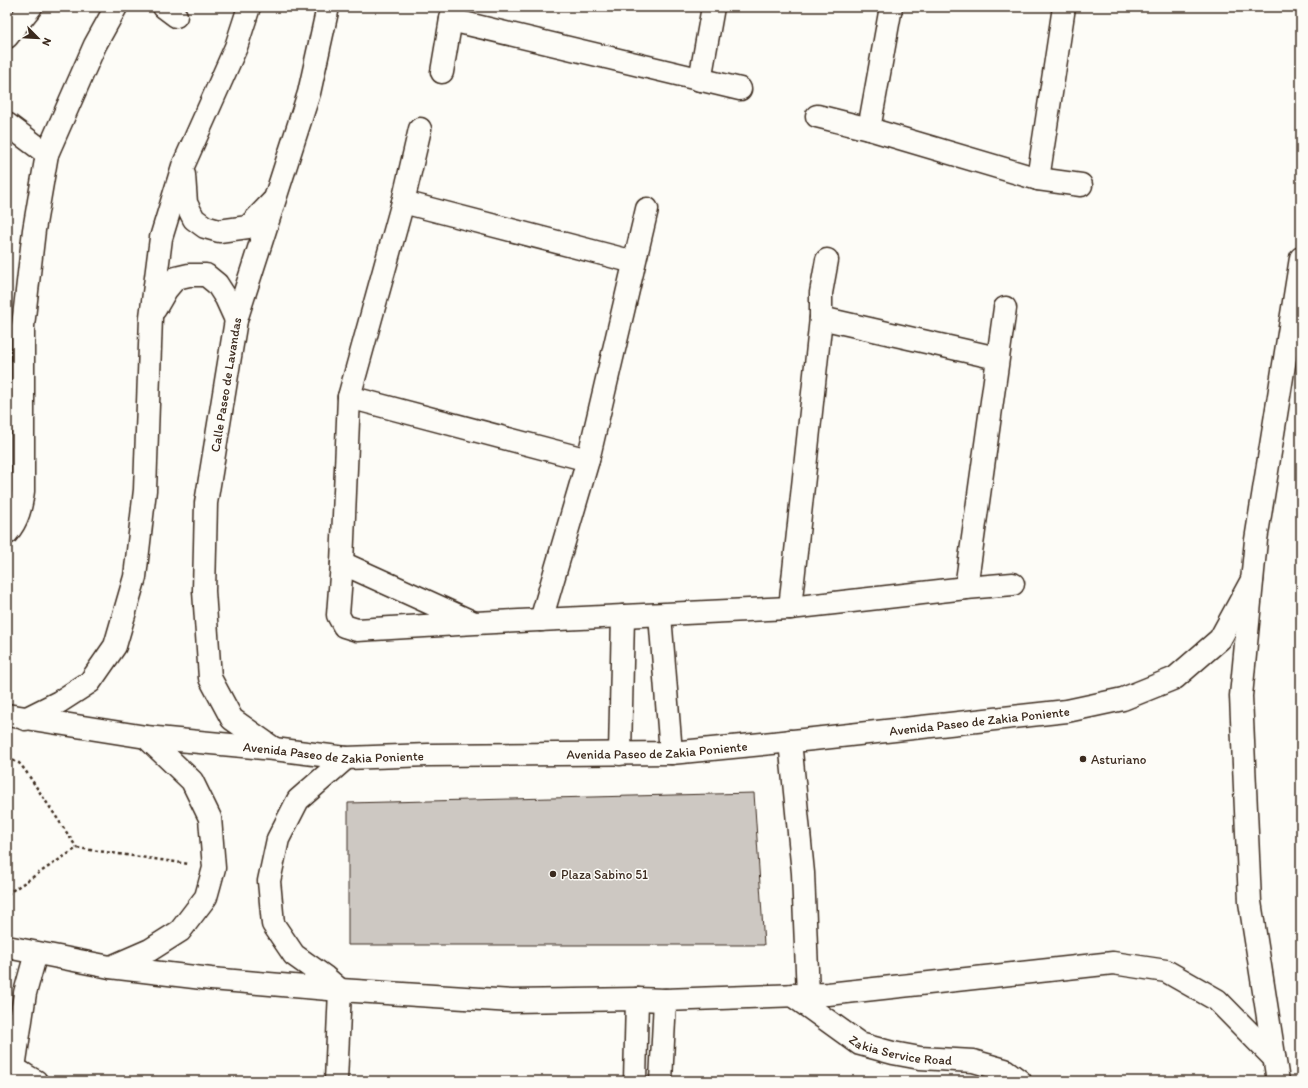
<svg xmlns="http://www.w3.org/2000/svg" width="1308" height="1088" viewBox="0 0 1308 1088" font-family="Itim,sans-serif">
<rect width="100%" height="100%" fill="#fdfcf7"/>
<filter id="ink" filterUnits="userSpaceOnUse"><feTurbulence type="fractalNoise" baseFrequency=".025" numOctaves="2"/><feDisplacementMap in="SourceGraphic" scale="8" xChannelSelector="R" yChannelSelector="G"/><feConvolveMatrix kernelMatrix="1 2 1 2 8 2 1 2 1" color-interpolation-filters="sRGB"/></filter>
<g filter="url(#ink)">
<polygon fill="#cdc8c2" stroke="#3b2a1e" points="754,793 764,945 348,945 348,803"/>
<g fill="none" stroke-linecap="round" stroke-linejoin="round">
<g stroke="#3b2a1e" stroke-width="25">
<g id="minor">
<polyline points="164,7 176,16"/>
<polyline points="451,20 740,89"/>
<polyline points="7,37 31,7"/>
<polyline points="442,72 453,7"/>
<polyline points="700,80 713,7"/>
<polyline points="817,116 869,129 1038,179 1081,185"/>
<polyline points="7,124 47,154"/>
<polyline points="420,129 403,202 349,397 342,563 338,615 344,626 357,630 475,623 790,608 966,588 1013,584"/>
<polyline points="869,129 891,7"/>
<polyline points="184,175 186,203 194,219 205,227 219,231 248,227 272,202"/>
<polyline points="1038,179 1064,7"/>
<polyline points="403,202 634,262"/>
<polyline points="155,309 166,290 176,278 189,275 206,275 217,284 226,298 236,320"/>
<polyline points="821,318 997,358"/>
<polyline points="349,397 588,460"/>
<path d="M7 533C18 521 21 506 23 491V326L34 230 47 154 95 45 116 7"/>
<polyline points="342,563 472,622"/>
<polyline points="966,588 1005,308"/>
<polyline points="790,608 821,318 821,293 827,260"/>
<polyline points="660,615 671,753"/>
<polyline points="541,620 588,460 647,209"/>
<path id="s1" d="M7 715 146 737 274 749 346 758 428 755 671 753 813 739 1067 711 1123 699 1175 678 1220 639 1252 580"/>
<polyline points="25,719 59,702 90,682 115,646 135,577 145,490 151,317 161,238 183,166 236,47 249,7"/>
<polyline points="790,741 803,873 808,995"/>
<path id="s2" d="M273 748 232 719 210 678 204 591 206 503 236 320 309 93 328 7"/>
<polyline points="620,754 623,616"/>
<polyline points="7,947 110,967 211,979 340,990 512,1001 637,999 665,1000 828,994 1113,963 1166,971 1217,1000 1274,1058"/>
<polyline points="111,967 150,950 180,931 206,897 214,868 210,818 192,781 146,737"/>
<path id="s3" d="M792 995 860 1044 893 1053 920 1058 973 1061 1005 1070 1020 1081"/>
<path d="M7 1066C18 1068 26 1077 36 1081"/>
<polyline points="14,1068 25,993 36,953"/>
<polyline points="336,1081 340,990 325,977 294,955 273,924 269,881 278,839 298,800 346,758"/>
<polyline points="635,1081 637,999"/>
<polyline points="661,1081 665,1000"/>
<polyline points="1278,1081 1250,902 1241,696 1256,540 1301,258"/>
</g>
</g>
<g stroke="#3b2a1e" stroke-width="2.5" stroke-dasharray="3 3" stroke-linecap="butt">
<polyline points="7,758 19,763 25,770 77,848"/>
<polyline points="7,894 77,848 189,864"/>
</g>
<use href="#minor" stroke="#fdfcf7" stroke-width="22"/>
</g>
</g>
<g fill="#3b2a1e" stroke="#fdfcf7" stroke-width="1.5">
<circle cx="1083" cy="759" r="4"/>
<circle cx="553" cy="874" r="4"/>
</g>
<g text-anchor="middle" stroke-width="3" stroke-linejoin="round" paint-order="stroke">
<g font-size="13" fill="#3b2a1e" stroke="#fdfcf7">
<text dy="5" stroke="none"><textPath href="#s2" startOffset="392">Calle Paseo de Lavandas</textPath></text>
<text dy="5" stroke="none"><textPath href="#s1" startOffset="977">Avenida Paseo de Zakia Poniente</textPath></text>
<text dy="5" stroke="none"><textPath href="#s1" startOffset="329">Avenida Paseo de Zakia Poniente</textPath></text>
<text dy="5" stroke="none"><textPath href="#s1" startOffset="653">Avenida Paseo de Zakia Poniente</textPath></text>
<text dy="5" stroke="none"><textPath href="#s3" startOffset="125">Zakia Service Road</textPath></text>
</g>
<g font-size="13" fill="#3b2a1e" stroke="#fdfcf7" text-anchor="start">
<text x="1091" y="764">Asturiano</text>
<text x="561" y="879">Plaza Sabino 51</text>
</g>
</g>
<rect width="1308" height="1088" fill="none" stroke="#fdfcf7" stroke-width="24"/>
<rect x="12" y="12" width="1284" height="1064" fill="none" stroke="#3b2a1e" stroke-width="1.5" filter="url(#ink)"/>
<g transform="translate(38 38) rotate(114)" stroke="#fdfcf7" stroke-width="3" paint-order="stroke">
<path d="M0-3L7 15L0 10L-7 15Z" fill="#3b2a1e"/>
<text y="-6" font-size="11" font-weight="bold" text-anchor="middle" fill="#3b2a1e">N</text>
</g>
</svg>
